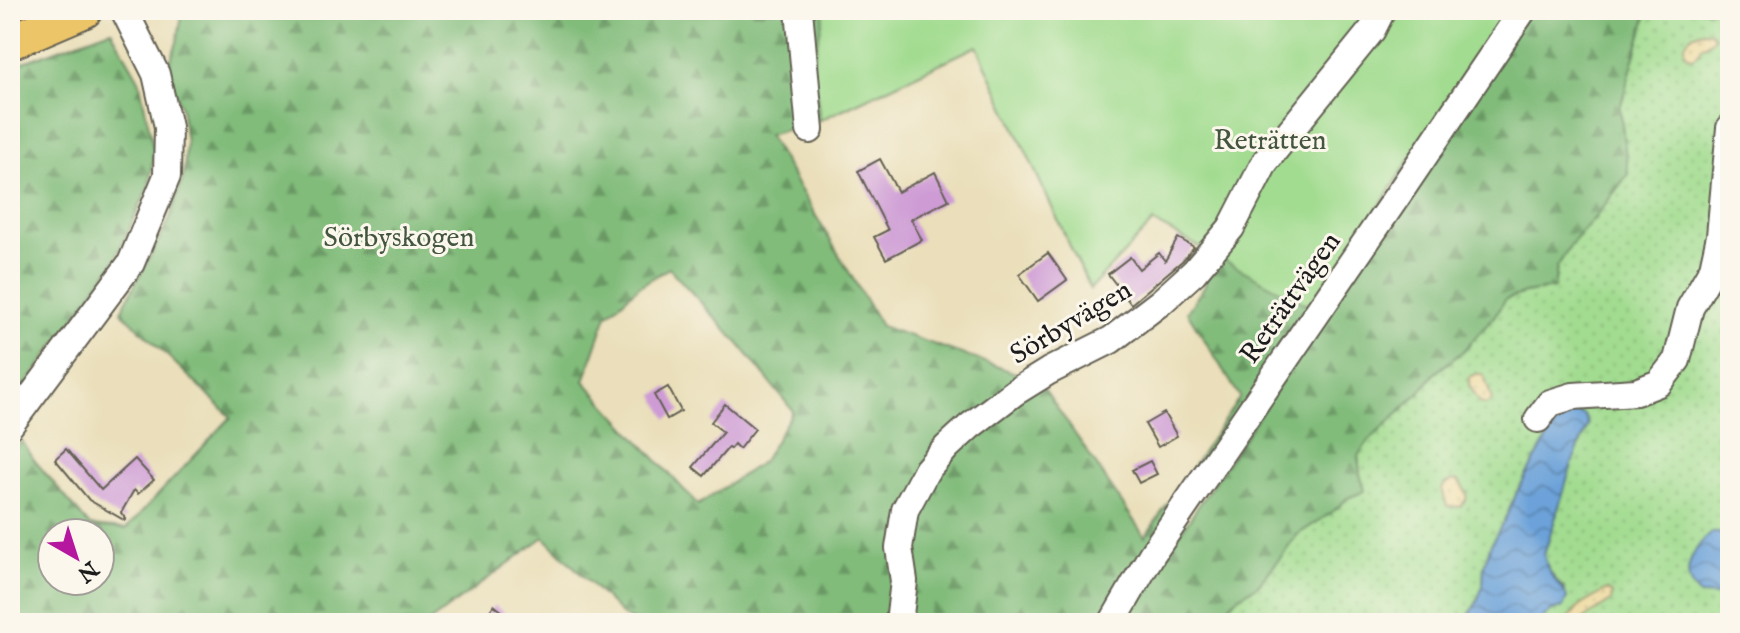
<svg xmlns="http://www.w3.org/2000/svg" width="1740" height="633" viewBox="0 0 1740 633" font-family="'IM FELL English',serif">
<defs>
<pattern id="grass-dots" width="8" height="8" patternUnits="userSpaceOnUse" patternTransform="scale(2)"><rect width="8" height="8" fill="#a2dc90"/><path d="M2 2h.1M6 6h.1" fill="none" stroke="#8bbc7c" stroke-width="1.8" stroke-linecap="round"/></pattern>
<pattern id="forest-firs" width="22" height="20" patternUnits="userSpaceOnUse" patternTransform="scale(2)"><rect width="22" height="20" fill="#81bc7a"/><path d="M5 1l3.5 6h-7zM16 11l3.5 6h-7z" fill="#699863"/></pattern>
<pattern id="sand-dots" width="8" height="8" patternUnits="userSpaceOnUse" patternTransform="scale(2)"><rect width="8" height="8" fill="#eeda9e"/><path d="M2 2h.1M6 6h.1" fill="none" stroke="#ccba88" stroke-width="1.8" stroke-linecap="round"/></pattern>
<pattern id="water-waves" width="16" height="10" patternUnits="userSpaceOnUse" patternTransform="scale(2)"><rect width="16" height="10" fill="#6ca2d9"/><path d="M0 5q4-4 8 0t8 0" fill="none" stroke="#5883af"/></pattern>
</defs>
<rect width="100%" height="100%" fill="#fbf7ec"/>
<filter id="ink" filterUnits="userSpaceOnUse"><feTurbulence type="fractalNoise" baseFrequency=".0125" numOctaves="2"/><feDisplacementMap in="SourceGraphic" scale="16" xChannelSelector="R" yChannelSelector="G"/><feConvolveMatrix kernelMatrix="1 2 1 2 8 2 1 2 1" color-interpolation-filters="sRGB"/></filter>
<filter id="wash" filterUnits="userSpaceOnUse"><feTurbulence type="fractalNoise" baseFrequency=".006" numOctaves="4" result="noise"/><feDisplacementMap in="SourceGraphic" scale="32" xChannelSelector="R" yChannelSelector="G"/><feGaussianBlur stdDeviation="1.8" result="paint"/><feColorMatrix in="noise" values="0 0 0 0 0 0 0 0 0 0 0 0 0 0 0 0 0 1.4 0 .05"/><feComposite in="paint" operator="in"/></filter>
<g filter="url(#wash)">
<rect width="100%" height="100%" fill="#eadfba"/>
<path fill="url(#grass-dots)" stroke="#5f7c56" stroke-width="2" d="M1648 10H1730V537L1721 533 1718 596 1730 589V623H1537L1552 611 1563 607 1564 588C1553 578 1547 569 1544 555L1572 464 1588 425 1574 411 1553 428 1518 490 1484 566 1483 586 1475 606 1464 623H1214L1235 599 1258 585 1285 552 1297 535 1331 513 1348 498 1364 491 1360 474 1358 455 1367 443 1422 390 1434 374 1462 352 1492 319 1506 299 1525 293 1554 288 1557 267 1573 242 1597 215 1628 174 1620 108Z"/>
<g fill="url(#forest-firs)" stroke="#4e6c4b" stroke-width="2" fill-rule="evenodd">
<path d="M183 10H1511L1100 623H637L623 616 544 537 428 623H10V456L22 441 35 461 90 526 126 529 231 417 121 311 169 221 184 174 186 143 181 107 167 70 177 42ZM977 46 1090 289 1153 222 1213 253 1205 285 1187 312 1240 397 1145 537 1039 381 881 326 768 135 820 120ZM669 268 740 345 793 411 763 461 698 505 584 381 607 315 638 287ZM52 533H100V581H52Z"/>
<polygon points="1530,10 1648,10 1620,108 1628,174 1597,215 1573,242 1557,267 1554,288 1525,293 1506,299 1492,319 1462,352 1434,374 1422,390 1367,443 1358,456 1360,474 1365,491 1348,498 1331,513 1297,535 1285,552 1258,585 1235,599 1214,623 1120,623"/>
<polygon points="111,30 139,79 154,151 149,186 113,264 10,407 10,67"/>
</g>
<g fill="url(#sand-dots)" stroke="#857b5d" stroke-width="2">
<path d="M1703 31 1711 32 1714 38 1706 45 1702 46 1697 55 1692 58 1687 56C1680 43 1690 34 1703 31Z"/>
<polygon points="1476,374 1482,374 1485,378 1492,400 1486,405 1480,403 1469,385 1470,377"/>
<polygon points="1453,480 1459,481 1467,494 1466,500 1460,507 1447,506 1442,489 1445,484"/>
<polygon points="1607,590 1612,594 1611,601 1577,623 1564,623 1581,605"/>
</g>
<polygon fill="#a2dc90" stroke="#5f7c56" stroke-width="2" points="825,10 1507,10 1313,308 1153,222 1090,289 977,46 820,120 813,63"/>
<g fill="url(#water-waves)" stroke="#445f7a" stroke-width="2">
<path d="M1574 411 1584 415 1588 424 1572 464 1544 555C1546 564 1549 573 1555 580 1561 587 1564 589 1567 598L1563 607 1552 611 1537 623H1464L1475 606 1483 586 1484 566 1490 546 1506 517 1518 490 1553 428Z"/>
<path d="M1711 533H1721L1730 537V589L1718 596 1700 595C1697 592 1694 589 1691 585 1682 567 1697 544 1711 533Z"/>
</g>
<g id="blocks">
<g fill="#ce9bd5">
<polygon points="880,159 898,192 935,172 949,200 911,219 922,240 886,259 874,237 888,230 858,171"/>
<polygon points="1178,238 1194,247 1182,261 1131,304 1108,274 1130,257 1139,269 1159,253 1165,261"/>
<polygon points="1048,253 1067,280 1038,301 1019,274"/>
<polygon points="668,387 681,411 667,419 654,395"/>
<polygon points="725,404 755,429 739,449 734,444 730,449 728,448 704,476 693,467 723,432 711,422"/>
<polygon points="1164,413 1177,436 1158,447 1145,424"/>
<polygon points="66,449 101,490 135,459 154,480 138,494 134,490 121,513 126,519 124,520 89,500 55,459"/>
<polygon points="1150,461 1157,474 1139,483 1132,470"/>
<polygon points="494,605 517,623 481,623"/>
</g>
</g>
</g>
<g filter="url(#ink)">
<use href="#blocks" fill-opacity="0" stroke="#646053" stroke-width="2"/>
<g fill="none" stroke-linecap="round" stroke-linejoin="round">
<g stroke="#646053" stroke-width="30">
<g id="minor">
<polyline points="799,10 810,130"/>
<polyline points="1538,419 1550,403 1573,396 1636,392 1659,383 1677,360 1690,308 1713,268 1720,236 1730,128"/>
<polyline points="10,425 131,263 167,176 168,127 156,74 124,10"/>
<polyline points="899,623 904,581 899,548 905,510 926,471 947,447 970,426 1015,392 1049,371 1111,340 1162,301 1194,272 1231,228 1265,162 1372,30 1382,10"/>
<polyline points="1112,623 1152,554 1400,192 1523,10"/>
</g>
</g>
<g stroke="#646053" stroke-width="38">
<polyline id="major" points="10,42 85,10"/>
</g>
<use href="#minor" stroke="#fff" stroke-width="26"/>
<use href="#major" stroke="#edc569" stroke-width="34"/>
</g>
</g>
<g text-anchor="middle" stroke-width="6" stroke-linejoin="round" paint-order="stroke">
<g font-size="28" fill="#44563f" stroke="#fbf7ec">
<text x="1270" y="149">Reträtten</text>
<text x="399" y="246">Sörbyskogen</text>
</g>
<g font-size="28" fill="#1c1c1c" stroke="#fbf7ec">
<text transform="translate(1289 297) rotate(-55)" y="10">Reträttvägen</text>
<text transform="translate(1070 321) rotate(-31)" y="10">Sörbyvägen</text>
</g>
</g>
<rect width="1740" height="633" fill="none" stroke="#fbf7ec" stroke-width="40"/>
<g transform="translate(76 557) rotate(141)"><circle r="38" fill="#fbf7ec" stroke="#a29f99" stroke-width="2"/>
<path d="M0-6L14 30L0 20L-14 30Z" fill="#b5179e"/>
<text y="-12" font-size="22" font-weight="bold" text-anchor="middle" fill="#1c1c1c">N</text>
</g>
</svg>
